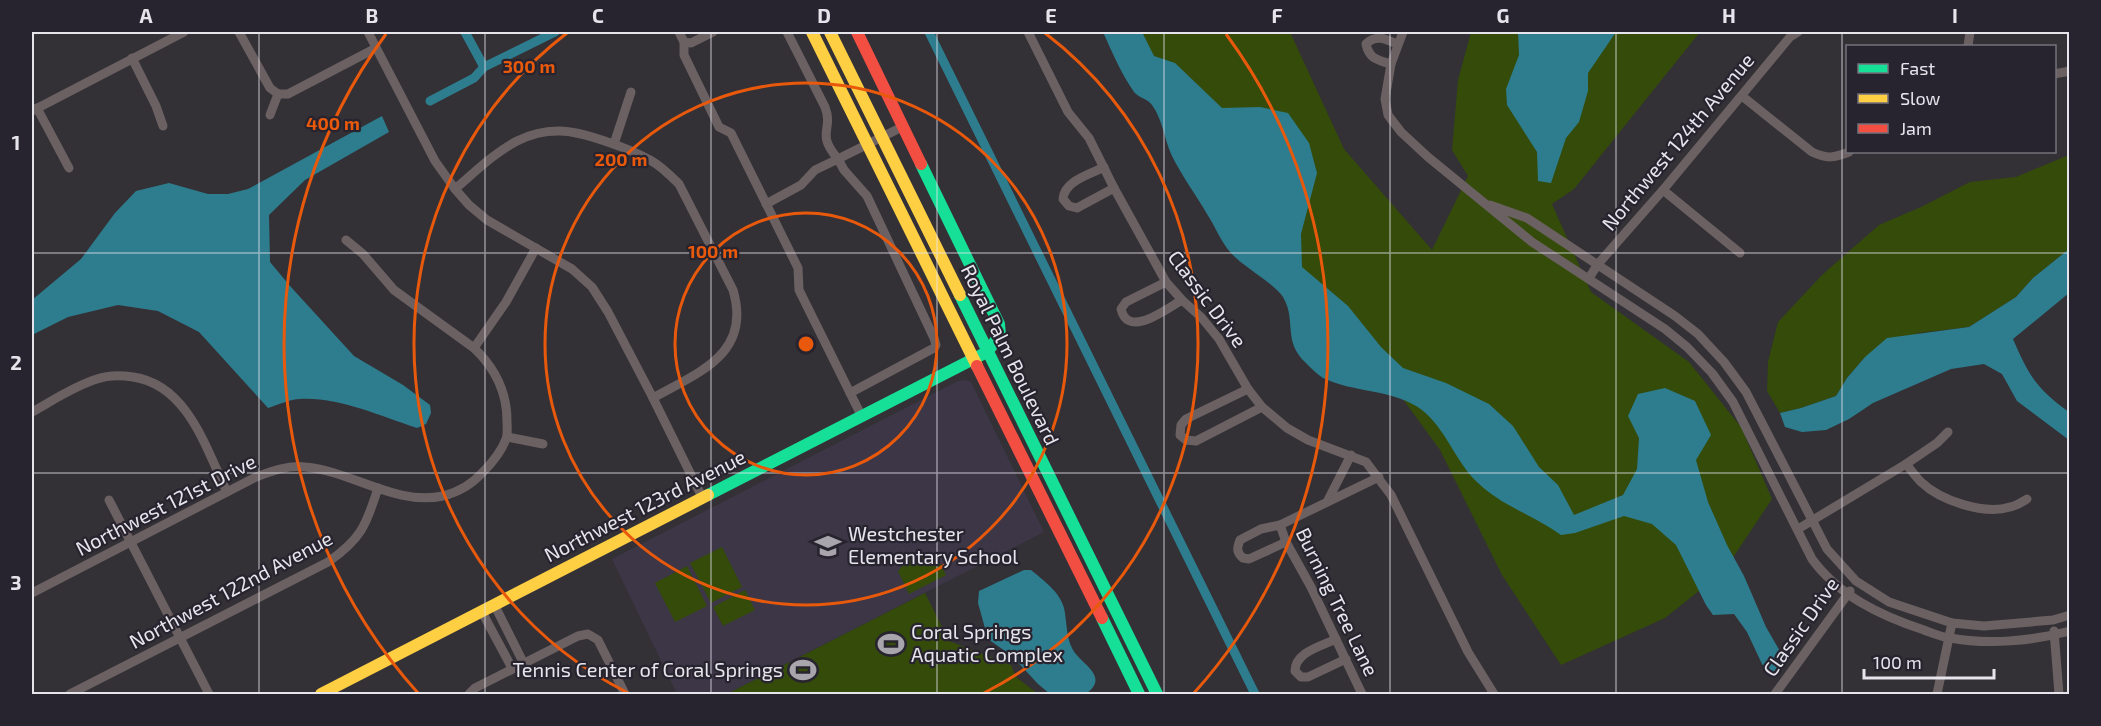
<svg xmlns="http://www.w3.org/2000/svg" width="2101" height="726" viewBox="0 0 2101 726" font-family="'Exo 2',sans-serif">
<rect width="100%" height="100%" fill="#333136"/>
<polygon fill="#3c3646" points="965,380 971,382 1044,532 727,694 677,694 612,559 958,381"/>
<g fill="#344b0a">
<polygon points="1133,32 1290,32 1344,149 1432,250 1468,176 1452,150 1458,80 1471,32 1700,32 1574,189 1552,204 1591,292 1689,362 1741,427 1772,499 1724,571 1665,618 1561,665 1502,575 1440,450 1392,384 1308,311"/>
<polygon points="2069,155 2069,249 2033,278 2016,297 1969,327 1918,333 1865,357 1847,378 1836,396 1801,408 1780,413 1767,391 1768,362 1778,322 1822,275 1879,225 1921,207 1970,182 2016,177"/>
<polygon points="722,547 742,587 711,603 690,563"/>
<polygon points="920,556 937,558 946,575 909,594 898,571 909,559"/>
<polygon points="687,566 707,606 675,622 655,583"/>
<polygon points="745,590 755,610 723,626 713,607"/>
<polygon points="925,593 949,641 1011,665 1016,677 1038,694 727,694"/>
</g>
<g fill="#2e7d8e">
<path d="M1103 32H1142L1154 56 1175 63 1222 108 1260 107 1288 113 1309 143 1317 173 1301 234 1302 267 1348 306 1381 347 1403 368 1446 383 1489 404 1513 426 1539 467 1558 485 1574 515 1623 495 1637 469 1639 438 1628 416 1638 394 1665 388 1695 401 1711 435 1696 460 1708 502 1727 545 1744 576 1766 627 1785 660 1771 676 1762 664 1747 632 1734 614 1713 615 1706 605 1676 545 1652 524 1624 516 1575 533 1561 535C1534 515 1501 506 1477 482 1455 461 1446 429 1422 410 1394 389 1354 393 1323 378 1317 374 1311 368 1306 363 1282 341 1297 321 1283 297 1275 284 1242 266 1231 253 1221 242 1215 226 1207 214 1196 195 1182 176 1172 156 1164 139 1163 120 1152 105 1148 99 1139 98 1134 92 1121 73 1112 52 1103 32Z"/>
<polygon points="1518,32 1616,32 1588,73 1588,91 1579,122 1566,138 1551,183 1538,181 1537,152 1507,105 1506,89 1519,55"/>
<path d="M382 116 389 132 305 180 269 215 270 262 290 286 354 356 403 385 430 405 431 413 426 424 417 428C379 416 340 397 300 399 290 399 278 405 268 408L199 332 158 311 118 305 68 317 32 335V300L81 259 115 213 136 191 169 183 208 194H228L248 189Z"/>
<path d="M2069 249V293L2013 339C2029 376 2036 388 2069 412V440L2017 401 2002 374 1984 364 1951 369 1873 403 1849 419 1826 430 1802 432 1785 427 1780 413 1801 408 1836 396 1847 378 1865 357 1887 338 1969 327 2016 297 2033 278Z"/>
<path d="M1024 570H1031C1043 580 1060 592 1064 608 1067 622 1066 638 1073 650 1082 665 1110 676 1086 694H1050L1038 684 1012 656 988 639 978 603 979 591Z"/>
</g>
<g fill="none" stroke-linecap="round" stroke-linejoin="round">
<g stroke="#2e7d8e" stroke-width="9">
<polyline points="465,32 484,67 555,32"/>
<polyline points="929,32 1255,694"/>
<polyline points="430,101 474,78 484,67"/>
</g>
<g stroke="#6b6162" stroke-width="9">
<polyline points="239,32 270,88 278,94"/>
<polyline points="368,32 435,161 455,189 469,205 487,220 572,269 592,287 608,312 653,398 703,499"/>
<polyline points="679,32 684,42 684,55 719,127 731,133 798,268 799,290 862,417"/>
<path d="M787 32 825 107C834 131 815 132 838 159L904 126"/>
<polyline points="1028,32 1068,112 1089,138 1114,188 1166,282 1182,300 1201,317 1219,339 1248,389 1262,407 1287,428 1308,440 1366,462 1391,495 1468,652 1494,694"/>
<path d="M1403 32 1391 64 1385 99 1388 115 1401 132 1428 157 1532 242 1665 329 1687 347 1712 373 1733 402 1812 559C1839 596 1881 616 1924 630 1932 633 1941 637 1950 638 1988 645 2032 641 2070 631"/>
<polyline points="684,42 691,43 713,32"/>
<polyline points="1968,46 1970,32"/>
<polyline points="132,58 156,106 163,126"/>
<path d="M1391 64C1378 60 1369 59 1366 44 1376 34 1386 39 1397 44"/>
<polyline points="2054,74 2070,71"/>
<polyline points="278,94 288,94 376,48"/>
<path d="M1742 96 1812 152C1827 159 1834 158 1849 152"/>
<polyline points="37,108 69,168"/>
<polyline points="32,111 184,32"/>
<polyline points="270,115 278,94"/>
<polyline points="614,144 631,92"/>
<path d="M1104 167C1089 175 1064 181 1063 199L1069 206 1077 208 1114 188"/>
<path d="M455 189C475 172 494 153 517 141 529 135 545 131 558 131 580 130 630 149 650 160 661 166 670 175 679 184L733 290C752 354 699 372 653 398"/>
<polyline points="1663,190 1740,253"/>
<polyline points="766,204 801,185 815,170 838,159 844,170 867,196 934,338 936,345 934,348 850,393"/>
<polyline points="1490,205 1527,218 1675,316 1698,334 1724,362 1746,392 1827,549 1856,581 1889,602 1952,623 1984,626 2053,620 2070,615"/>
<polyline points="1589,278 1598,264 1663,190 1790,37 1798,32"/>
<path d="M1166 282 1126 302 1121 309C1128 339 1166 309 1182 300"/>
<polyline points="474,348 506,302 536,248"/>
<polyline points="1248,389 1186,419 1181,425 1180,435 1186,440 1196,441 1262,407"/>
<path d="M32 412C52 401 74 386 97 379 108 375 121 375 133 377 188 385 206 449 227 492"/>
<polyline points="507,437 543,444"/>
<path d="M1906 464C1911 470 1916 477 1921 482 1941 501 1984 515 2010 507 2016 506 2022 502 2027 499"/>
<polyline points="109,500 209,694"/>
<polyline points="1327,502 1351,455"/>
<polyline points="1280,525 1286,542 1311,587 1362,694"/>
<polyline points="1798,529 1906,464 1937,443 1948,432"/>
<path d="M1286 542 1249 559 1243 558C1236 552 1237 548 1240 540L1261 529 1280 525 1379 477"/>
<path d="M32 593 256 477C272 471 288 465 305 467 352 471 395 506 443 496 459 492 472 484 482 473 492 463 501 452 506 439 508 434 507 427 507 421 507 392 495 368 474 348L394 290 363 254 346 240"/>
<polyline points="495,606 523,662"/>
<polyline points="482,612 512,668"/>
<polyline points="2054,631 2059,694"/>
<path d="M1336 639C1322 646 1295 652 1295 671L1301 677H1308L1346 659"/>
<path d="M70 694 328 562C361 539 366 526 378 488"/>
<polyline points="469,694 475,688 578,636 588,634 598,640 625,694"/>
<polyline points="1775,694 1850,591"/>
<polyline points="1937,694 1952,623"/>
</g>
<g stroke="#16e098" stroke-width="12">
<polyline points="960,295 1157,694"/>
<polyline points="708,495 987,352 1000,335 999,324 921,164"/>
<polyline points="1102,618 1139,694"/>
</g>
<g stroke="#ffcf43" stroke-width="12">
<polyline points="812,32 977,366"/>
<polyline points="830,32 960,295"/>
<polyline points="321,694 708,495"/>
</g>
<g stroke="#f24e42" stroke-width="12">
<polyline points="857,32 921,164"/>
<polyline points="977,366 1102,618"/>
</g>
</g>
<path fill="none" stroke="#e7e5ec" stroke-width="1.5" stroke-opacity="0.55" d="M259 32V694M485 32V694M711 32V694M937 32V694M1164 32V694M1390 32V694M1616 32V694M1842 32V694M32 253H2070M32 473H2070"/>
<g fill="none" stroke="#e8590c" stroke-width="3">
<circle cx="806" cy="344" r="131"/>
<circle cx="806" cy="344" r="261"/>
<path d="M628 693A392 392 0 0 1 567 33M1045 33A392 392 0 0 1 984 693"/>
<path d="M418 693A522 522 0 0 1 386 34M1226 34A522 522 0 0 1 1194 693"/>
</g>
<defs>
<g id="school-bare" transform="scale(2.07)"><path d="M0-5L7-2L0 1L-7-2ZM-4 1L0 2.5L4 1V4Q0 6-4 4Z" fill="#a8a6ac" stroke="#28242f" stroke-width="2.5" paint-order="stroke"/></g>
<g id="stadium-bare" transform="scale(2.07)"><path d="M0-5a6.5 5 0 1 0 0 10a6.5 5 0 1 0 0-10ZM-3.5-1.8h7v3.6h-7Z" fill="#a8a6ac" stroke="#28242f" stroke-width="2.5" paint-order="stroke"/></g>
</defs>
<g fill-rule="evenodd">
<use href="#school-bare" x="828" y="546"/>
<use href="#stadium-bare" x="891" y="644"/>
<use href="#stadium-bare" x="803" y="670"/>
</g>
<g text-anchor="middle" stroke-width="4.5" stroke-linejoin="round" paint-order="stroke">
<g font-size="20" fill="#e7e5ec" stroke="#28242f">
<text transform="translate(1678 142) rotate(-50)" y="7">Northwest 124th Avenue</text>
<text transform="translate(1207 299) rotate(53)" y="7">Classic Drive</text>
<text transform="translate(1010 355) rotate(64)" y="7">Royal Palm Boulevard</text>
<text transform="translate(166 505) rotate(-27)" y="7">Northwest 121st Drive</text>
<text transform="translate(645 506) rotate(-27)" y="7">Northwest 123rd Avenue</text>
<text transform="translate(231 590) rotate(-28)" y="7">Northwest 122nd Avenue</text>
<text transform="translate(1337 602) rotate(64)" y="7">Burning Tree Lane</text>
<text transform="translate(1801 627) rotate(-55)" y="7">Classic Drive</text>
</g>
<g font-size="20" fill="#e7e5ec" stroke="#28242f" text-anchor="start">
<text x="848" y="541">Westchester<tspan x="848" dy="23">Elementary School</tspan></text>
<text x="911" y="639">Coral Springs<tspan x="911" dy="23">Aquatic Complex</tspan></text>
<text x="783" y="677" text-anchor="end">Tennis Center of Coral Springs</text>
</g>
</g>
<circle cx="806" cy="344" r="9" fill="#e8590c" stroke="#28242f" stroke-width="3"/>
<g font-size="18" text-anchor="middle" font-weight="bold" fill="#e8590c" stroke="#28242f" stroke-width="4.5" stroke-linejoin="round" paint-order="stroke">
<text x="529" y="73">300 m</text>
<text x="333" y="130">400 m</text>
<text x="621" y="166">200 m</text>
<text x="713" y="258">100 m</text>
</g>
<rect width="2101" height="726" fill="none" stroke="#28242f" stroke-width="66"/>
<rect x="1846" y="45" width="210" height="108" fill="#28242f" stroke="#74717b" stroke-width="1.5"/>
<rect x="1858" y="64" width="30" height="9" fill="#16e098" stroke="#74717b" stroke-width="1.5"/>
<text x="1900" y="75" font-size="18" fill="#e7e5ec">Fast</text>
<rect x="1858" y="94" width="30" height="9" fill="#ffcf43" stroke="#74717b" stroke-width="1.5"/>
<text x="1900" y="105" font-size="18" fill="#e7e5ec">Slow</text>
<rect x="1858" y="124" width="30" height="9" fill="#f24e42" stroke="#74717b" stroke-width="1.5"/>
<text x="1900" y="135" font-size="18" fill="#e7e5ec">Jam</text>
<path d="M1864 669v9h130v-9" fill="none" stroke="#e7e5ec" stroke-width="3"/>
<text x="1873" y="669" font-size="18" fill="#e7e5ec" stroke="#28242f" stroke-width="4.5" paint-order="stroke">100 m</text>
<rect x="33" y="33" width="2035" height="660" fill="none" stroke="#e7e5ec" stroke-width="2"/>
<g font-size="20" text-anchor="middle" font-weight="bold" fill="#e7e5ec">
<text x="146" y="23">A</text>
<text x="372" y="23">B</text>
<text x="598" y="23">C</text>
<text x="824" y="23">D</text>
<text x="1051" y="23">E</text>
<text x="1277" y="23">F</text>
<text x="1503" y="23">G</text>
<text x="1729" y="23">H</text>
<text x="1955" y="23">I</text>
<text x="16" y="150">1</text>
<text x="16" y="370">2</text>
<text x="16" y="590">3</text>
</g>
</svg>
